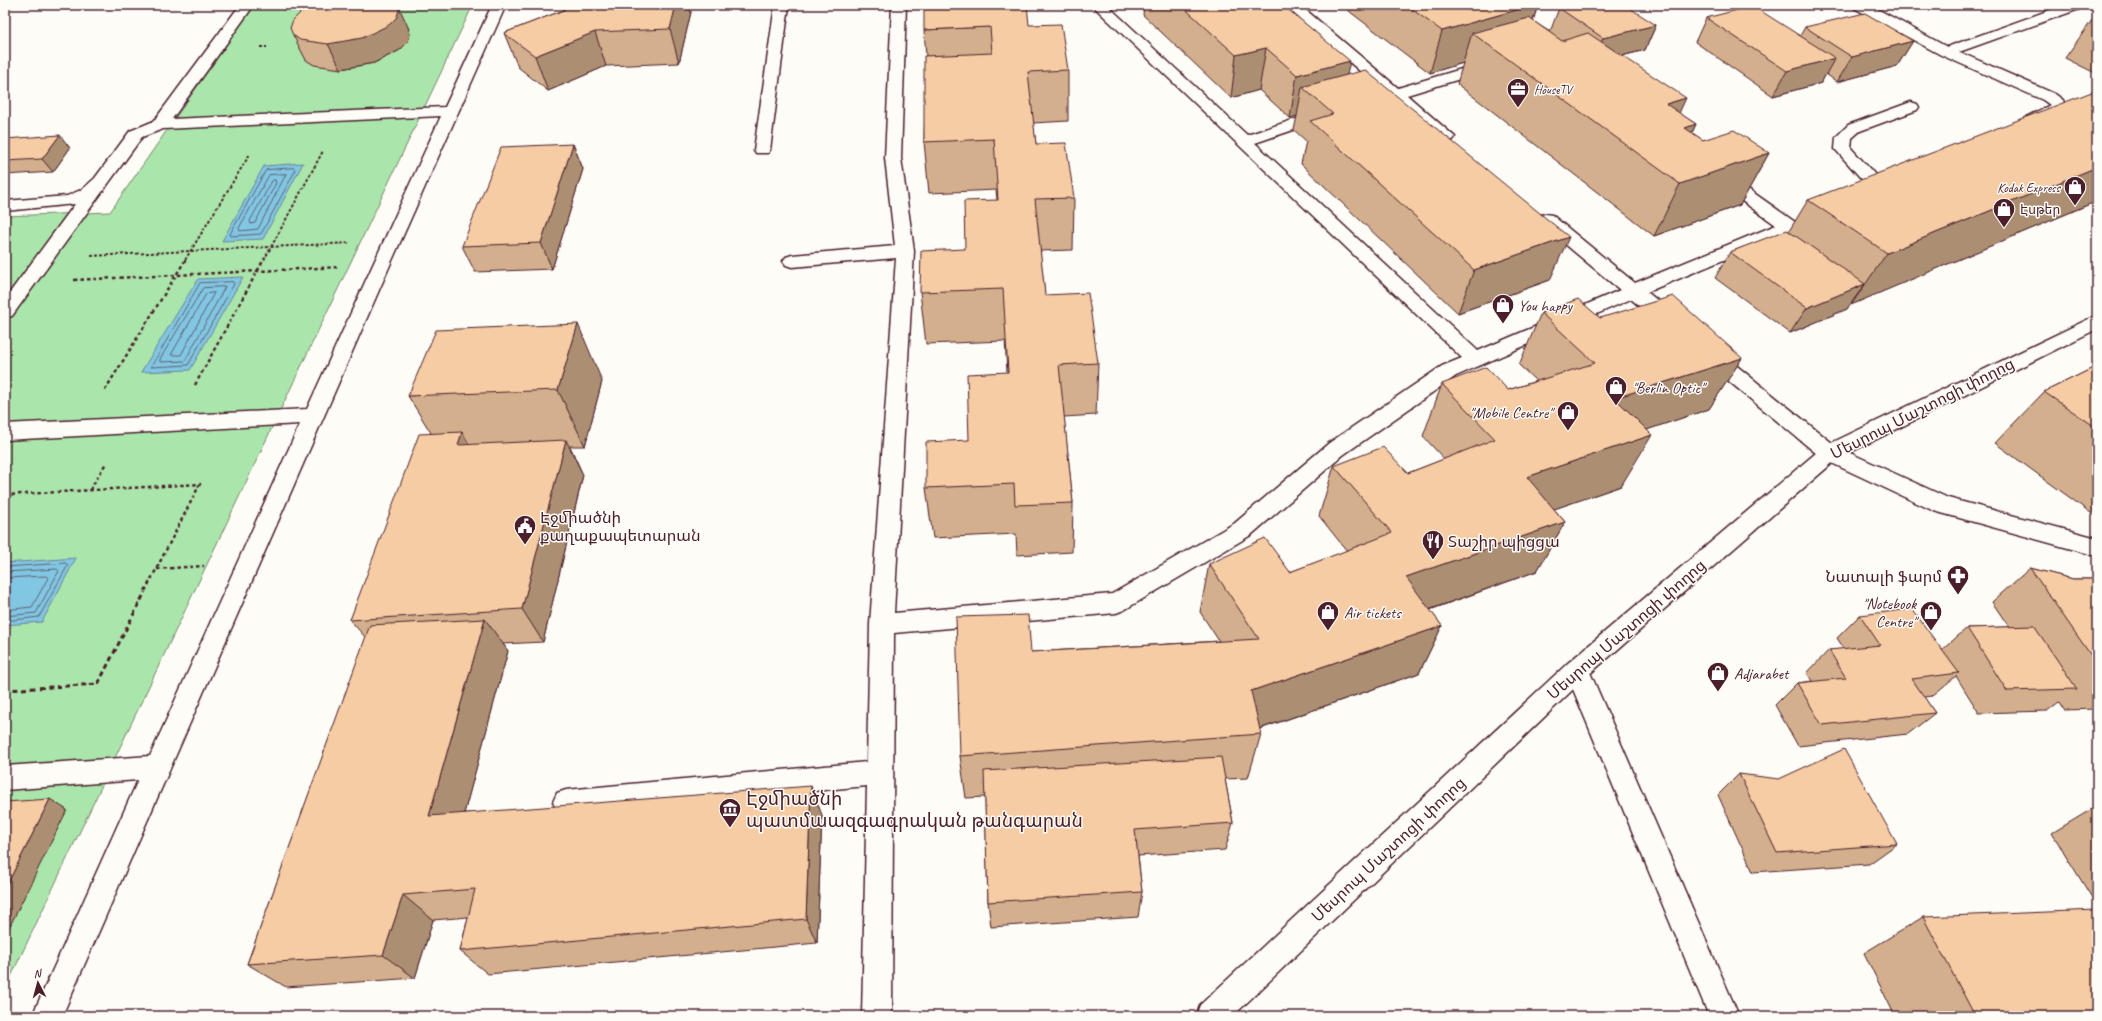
<svg xmlns="http://www.w3.org/2000/svg" width="2102" height="1021" viewBox="0 0 2102 1021" font-family="Caveat,'Noto Sans Armenian',sans-serif">
<rect width="100%" height="100%" fill="#fdfcf7"/>
<filter id="ink" filterUnits="userSpaceOnUse"><feTurbulence type="fractalNoise" baseFrequency=".025" numOctaves="2"/><feDisplacementMap in="SourceGraphic" scale="8" xChannelSelector="R" yChannelSelector="G"/><feConvolveMatrix kernelMatrix="1 2 1 2 8 2 1 2 1" color-interpolation-filters="sRGB"/></filter>
<g filter="url(#ink)">
<polygon fill="#aae6ab" stroke="#7a826b" points="254,5 473,5 5,989 5,216 110,212"/>
<g fill="#81c6e2" stroke="#6b8399">
<polygon points="303,163 263,239 222,241 264,166"/>
<polygon points="243,277 190,370 141,372 198,279"/>
<polygon points="76,558 42,622 5,625 5,563"/>
</g>
<g fill="none" stroke-linecap="round" stroke-linejoin="round">
<g stroke="#606274" stroke-width="1">
<polygon points="294,168 295,171 261,234 231,236 230,234 266,170"/>
<polygon points="286,174 258,229 240,231 239,228 269,175"/>
<polygon points="275,180 276,183 255,223 251,224 250,221 272,181"/>
<polygon points="233,282 234,284 188,365 151,367 200,283"/>
<polygon points="225,287 185,361 160,362 160,359 203,288"/>
<polygon points="214,293 181,355 171,355 206,294"/>
<polyline points="5,567 66,563 68,565 39,617 5,621"/>
<polyline points="5,572 57,569 59,571 36,613 5,616"/>
<polyline points="5,578 46,576 48,578 32,607 5,610"/>
</g>
<g stroke="#4a1f2b" stroke-width="3">
<g id="minor">
<polygon points="240,5 254,5 172,119 445,107 492,5 506,5 390,265 62,1016 32,1016 138,780 5,790 5,766 150,756 300,424 5,440 5,424 307,409 441,116 163,129 142,137 12,316 5,318 5,299 75,204 5,211 5,201 67,196 83,189 95,178 130,131 154,121"/>
<polygon points="775,5 789,5 770,150 768,153 756,153 754,150"/>
<polygon points="892,5 906,5 901,158 914,251 894,613 1112,594 1235,523 1329,443 1442,366 1462,358 1092,5 1107,5 1247,135 1317,112 1329,112 1331,115 1329,118 1255,143 1478,351 1620,290 1540,223 1537,219 1540,215 1546,214 1552,215 1635,283 1776,225 1715,182 1713,178 1715,174 1721,173 1727,174 1795,222 1798,226 1795,230 1647,292 1679,318 1682,323 1679,328 1672,329 1665,328 1631,299 1456,376 1343,455 1251,535 1124,610 1116,613 894,633 892,1016 862,1016 867,786 566,814 557,811 553,802 557,793 566,790 867,762 870,624 896,258 792,267 786,265 783,261 786,257 792,255 895,246 885,158"/>
<polygon points="1284,5 1300,5 1398,88 1488,61 1493,63 1496,66 1493,69 1407,95 1455,137 1453,140 1441,140 1393,99 1366,107 1360,105 1358,102 1360,99 1384,92"/>
<polygon points="1852,5 1870,5 1947,47 2064,5 2084,5 2082,8 1959,52 2055,94 2063,100 2066,108 2064,111 2040,122 2028,122 2026,119 2028,116 2050,105 2043,100 1941,55 1854,8"/>
<polygon points="1911,102 1917,104 1919,107 1917,110 1860,131 1852,138 1851,148 1887,188 1885,192 1879,193 1873,192 1835,149 1836,137 1848,125"/>
<polygon points="1709,347 1716,349 1837,447 1948,498 2097,538 2097,556 1934,511 1823,459 1702,359 1699,354 1702,349"/>
<polygon points="1577,659 1586,663 1589,670 1739,1016 1709,1016 1565,670 1568,663"/>
</g>
</g>
<g stroke="#4a1f2b" stroke-width="3">
<polygon id="major" points="2097,315 2097,329 1837,459 1586,677 1233,1016 1196,1016 1200,1005 1568,663 1823,447"/>
</g>
<g stroke="#4a1f2b" stroke-width="2" stroke-dasharray="3 2" stroke-linecap="butt">
<polyline points="260,47 267,47"/>
<polyline points="91,256 350,243"/>
<polyline points="185,260 250,154"/>
<polyline points="264,260 323,151"/>
</g>
<g stroke="#4a1f2b" stroke-width="2.5" stroke-dasharray="3.5 3" stroke-linecap="butt">
<polyline points="74,280 340,267"/>
<polyline points="195,385 264,259"/>
<polyline points="105,390 186,259"/>
<polyline points="90,490 106,463"/>
<polyline points="5,495 200,484 144,593"/>
<polyline points="157,569 204,566"/>
</g>
<polyline stroke="#4a1f2b" stroke-width="3" stroke-dasharray="5 3.5" stroke-linecap="butt" points="5,690 98,684 145,592"/>
<use href="#minor" fill="#fdfcf7" fill-rule="evenodd"/>
<use href="#major" fill="#fdfcf7" fill-rule="evenodd"/>
</g>
<g fill="#d3af8d" stroke="#4a1f2b">
<polygon points="566,5 689,5 691,12 679,63 606,66 548,91 518,67 504,33 564,10"/>
<polygon points="1144,5 1283,5 1347,75 1550,280 1458,313 1301,164 1306,141 1294,130 1297,116 1290,118 1259,90 1231,98 1143,15"/>
<polygon points="1341,5 1538,5 1533,21 1550,32 1559,8 1656,25 1645,50 1622,56 1679,113 1696,124 1692,133 1703,140 1769,153 1740,205 1654,236 1457,84 1463,63 1430,73"/>
<polygon points="2095,16 2097,16 2097,74 2065,58"/>
<polygon points="1706,18 1800,36 1805,27 1913,41 1897,66 1837,82 1826,74 1821,83 1773,96 1695,42"/>
<polygon points="1029,25 1068,70 1068,121 1033,123 1036,144 1074,198 1073,250 1040,251 1045,295 1098,363 1096,415 1064,417 1073,503 1072,552 1017,555 1016,534 933,538 926,488 969,440 1007,372 1005,341 926,344 920,292 965,249 997,200 996,190 929,193 924,142 926,56 924,30"/>
<polygon points="408,27 410,34 408,42 400,50 374,63 341,69 314,65 306,60 293,35"/>
<polygon points="5,139 70,148 53,172 5,175"/>
<polygon points="573,144 583,169 552,269 475,272 462,246"/>
<polygon points="1808,200 2097,201 1850,305 1847,309 1790,333 1715,278 1730,252 1789,231"/>
<polygon points="1541,313 1600,318 1742,358 1709,409 1646,430 1621,486 1554,509 1565,522 1537,571 1430,610 1442,626 1419,673 1260,729 1261,734 1248,778 1225,779 1233,823 1225,850 1138,856 1142,892 1138,917 991,927 988,902 985,797 966,798 960,756 1031,652 1219,641 1200,612 1209,564 1290,572 1347,551 1319,516 1334,466 1408,473 1444,459 1423,436 1442,384 1508,390 1536,381 1519,365"/>
<polygon points="2097,366 2097,515 2095,516 1995,443 2044,392"/>
<polygon points="602,381 585,446 570,446 583,475 543,642 503,644 508,651 464,813 822,815 817,943 488,974 460,951 468,917 433,920 415,978 286,987 247,964 366,638 350,620 431,433 408,396"/>
<polygon points="2030,568 2073,579 2097,579 2097,709 2064,710 2059,702 2047,711 1979,713 1956,676 1932,696 1924,697 1935,713 1908,734 1798,746 1775,705 1797,683 1812,681 1807,673 1829,650 1844,649 1837,638 1860,615 1942,650 1967,628 2009,627 1992,602"/>
<polygon points="1739,774 1897,844 1869,864 1753,872 1718,795"/>
<polygon points="2097,806 2097,906 2052,833"/>
<polygon points="1923,917 2097,1016 1895,1016 1864,953"/>
</g>
<g fill="#ac8f73" stroke="#4a1f2b">
<polygon points="398,5 408,27 410,34 408,42 400,50 374,63 341,69 328,44"/>
<polygon points="676,5 689,5 691,12 679,63 670,29"/>
<polygon points="1534,5 1538,5 1525,45 1472,33 1463,63 1430,73 1442,31"/>
<polygon points="1656,25 1645,50 1593,63 1603,38"/>
<polygon points="595,32 606,66 548,91 535,56"/>
<polygon points="1913,41 1897,66 1837,82 1852,57"/>
<polygon points="1266,48 1259,90 1231,98 1236,55"/>
<polygon points="1835,58 1821,83 1773,96 1787,71"/>
<polygon points="1350,61 1341,103 1302,87 1297,116 1290,118 1297,75"/>
<polygon points="1686,98 1662,150 1666,104"/>
<polygon points="1696,124 1671,176 1685,128"/>
<polygon points="60,135 70,148 53,172 42,159"/>
<polygon points="573,144 583,169 552,269 541,243"/>
<polygon points="1769,153 1740,205 1654,236 1680,184"/>
<polygon points="2097,167 2097,201 1851,305 1887,253"/>
<polygon points="1569,237 1550,280 1458,313 1474,270"/>
<polygon points="1865,284 1847,309 1790,333 1807,308"/>
<polygon points="578,324 602,381 585,446 558,390"/>
<polygon points="1742,358 1709,409 1587,450 1615,398"/>
<polygon points="462,432 483,467 458,445"/>
<polygon points="1652,435 1621,486 1502,527 1527,477"/>
<polygon points="566,440 583,475 543,642 522,609"/>
<polygon points="1565,522 1537,571 1386,625 1406,577"/>
<polygon points="485,619 508,651 456,843 429,816"/>
<polygon points="1442,626 1419,673 1239,736 1251,691"/>
<polygon points="811,786 822,815 817,943 806,919"/>
<polygon points="50,799 67,810 5,936 5,889"/>
<polygon points="403,895 433,920 415,978 383,955"/>
</g>
<g fill="#f5cca4" stroke="#4a1f2b">
<polygon points="315,5 398,5 399,9 397,17 389,25 362,38 328,44 300,40 293,35 290,28 293,20 301,12"/>
<polygon points="566,5 676,5 670,29 595,32 535,56 504,33 564,10"/>
<polygon points="924,5 1027,5 1029,25 1061,24 1068,70 1028,72 1036,144 1066,143 1074,198 1035,199 1045,295 1088,293 1098,363 1059,365 1073,503 1015,505 1014,484 926,488 926,442 969,440 967,374 1008,372 1003,289 920,292 921,251 965,249 964,201 998,200 994,139 924,142 924,56 992,53 990,27 924,30"/>
<polygon points="1181,5 1283,5 1350,61 1297,75 1266,48 1236,55"/>
<polygon points="1406,5 1534,5 1442,31"/>
<polygon points="1569,5 1625,5 1656,25 1603,38 1559,8"/>
<polygon points="1753,6 1835,58 1787,71 1706,18"/>
<polygon points="1865,13 1913,41 1852,57 1805,27"/>
<polygon points="1529,18 1562,41 1588,33 1686,98 1666,104 1696,124 1685,128 1703,140 1734,130 1769,153 1680,184 1472,33"/>
<polygon points="1365,70 1569,237 1474,270 1310,121 1333,114 1302,87"/>
<polygon points="2097,90 2097,167 1887,253 1808,200"/>
<polygon points="60,135 42,159 5,161 5,139"/>
<polygon points="573,144 541,243 462,246 501,147"/>
<polygon points="1787,230 1865,284 1807,308 1730,252"/>
<polygon points="1673,296 1742,358 1615,398 1652,435 1527,477 1565,522 1406,577 1442,626 1251,691 1261,734 960,756 956,617 1028,615 1031,652 1259,639 1209,564 1265,538 1290,572 1392,533 1334,466 1383,447 1408,473 1495,439 1442,384 1486,367 1508,390 1595,363 1541,313 1578,299 1600,318"/>
<polygon points="578,324 558,390 408,396 436,330"/>
<polygon points="2097,366 2097,428 2044,392"/>
<polygon points="462,432 458,445 566,440 522,609 350,620 419,434"/>
<polygon points="2030,568 2073,579 2097,579 2097,664"/>
<polygon points="1912,609 1959,673 1912,679 1935,713 1822,725 1797,683 1846,678 1829,650 1880,645 1860,615"/>
<polygon points="485,619 429,816 811,786 806,919 460,951 475,889 403,895 383,955 247,964 370,625"/>
<polygon points="2034,626 2077,689 2007,691 1967,628"/>
<polygon points="1844,749 1897,844 1777,853 1739,774 1779,779"/>
<polygon points="1221,757 1233,823 1135,830 1142,892 988,902 984,771"/>
<polygon points="50,799 5,889 5,802"/>
<polygon points="2097,910 2097,1016 1975,1016 1923,917"/>
</g>
</g>
<defs>
<g id="office-pin" transform="scale(1.15)"><path d="M0 17L-7.5 6A9.5 9.5 0 1 1 7.5 6Z" fill="#4a1f2b" stroke="#fdfcf7"/><path d="M-6-3h4V-5.5h4V-3h4V5H-6ZM-1-4.5V-3h2v-1.5ZM-6 0V1H6V0Z" fill="#fff"/></g>
<g id="shop-pin" transform="scale(1.15)"><path d="M0 17L-7.5 6A9.5 9.5 0 1 1 7.5 6Z" fill="#4a1f2b" stroke="#fdfcf7"/><path d="M-5-2.5h2.3a2.7 3.5 0 0 1 5.4 0H5L5.5 6h-11ZM-1.5-2.5h3a1.5 2.3 0 0 0-3 0Z" fill="#fff"/></g>
<g id="civic-pin" transform="scale(1.15)"><path d="M0 17L-7.5 6A9.5 9.5 0 1 1 7.5 6Z" fill="#4a1f2b" stroke="#fdfcf7"/><path d="M-.6-6.5H3V-4.5H.6V-3L4-1V1h2V6H-6V1h2V-1L-.6-3ZM-1.2 2.5V6h2.4V2.5Z" fill="#fff"/></g>
<g id="restaurant-pin" transform="scale(1.15)"><path d="M0 17L-7.5 6A9.5 9.5 0 1 1 7.5 6Z" fill="#4a1f2b" stroke="#fdfcf7"/><path d="M-5-6h1v4h1v-4h1v4h1v-4h1v5L-1.5 .5V6h-2V.5L-5-1ZM5-6V6H3V1.5H1.5Q1.5-4 5-6Z" fill="#fff"/></g>
<g id="pharmacy-pin" transform="scale(1.15)"><path d="M0 17L-7.5 6A9.5 9.5 0 1 1 7.5 6Z" fill="#4a1f2b" stroke="#fdfcf7"/><path d="M-2-6h4v4h4v4h-4v4h-4v-4h-4v-4h4Z" fill="#fff"/></g>
<g id="museum-pin" transform="scale(1.15)"><path d="M0 17L-7.5 6A9.5 9.5 0 1 1 7.5 6Z" fill="#4a1f2b" stroke="#fdfcf7"/><path d="M0-6L6-3V-2H-6V-3ZM-5-1h2V3h-2ZM-1-1h2V3h-2ZM3-1h2V3H3ZM-6 4H6V6H-6Z" fill="#fff"/></g>
</defs>
<g fill-rule="evenodd">
<use href="#office-pin" x="1518" y="89"/>
<use href="#shop-pin" x="2075" y="187"/>
<use href="#shop-pin" x="2004" y="209"/>
<use href="#shop-pin" x="1503" y="305"/>
<use href="#shop-pin" x="1616" y="387"/>
<use href="#shop-pin" x="1568" y="412"/>
<use href="#civic-pin" x="525" y="526"/>
<use href="#restaurant-pin" x="1433" y="541"/>
<use href="#pharmacy-pin" x="1958" y="576"/>
<use href="#shop-pin" x="1328" y="612"/>
<use href="#shop-pin" x="1931" y="612"/>
<use href="#shop-pin" x="1718" y="673"/>
<use href="#museum-pin" x="730" y="809"/>
</g>
<g text-anchor="middle" stroke-width="3" stroke-linejoin="round" paint-order="stroke">
<g font-size="13" fill="#4a1f2b" stroke="#fdfcf7" text-anchor="start">
<text x="1534" y="94">HouseTV</text>
<text x="2060" y="192" text-anchor="end">Kodak Express</text>
<text x="2020" y="214">Էսթեր</text>
</g>
<g font-size="16" fill="#4a1f2b" stroke="#fdfcf7" text-anchor="start">
<text x="1518" y="311">You happy</text>
<text x="1632" y="393">"Berlin Optic"</text>
<text x="1552" y="418" text-anchor="end">"Mobile Centre"</text>
<text x="540" y="523">Էջմիածնի<tspan x="540" dy="18">քաղաքապետարան</tspan></text>
<text x="1448" y="547">Տաշիր պիցցա</text>
<text x="1942" y="582" text-anchor="end">Նատալի ֆարմ</text>
<text x="1916" y="609" text-anchor="end">"Notebook<tspan x="1916" dy="18">Centre"</tspan></text>
<text x="1344" y="618">Air tickets</text>
<text x="1734" y="679">Adjarabet</text>
</g>
<g font-size="16" fill="#4a1f2b" stroke="#fdfcf7">
<text transform="translate(1922 408) rotate(-27)" y="6">Մեսրոպ Մաշտոցի փողոց</text>
<text transform="translate(1626 629) rotate(-41)" y="6">Մեսրոպ Մաշտոցի փողոց</text>
<text transform="translate(1388 849) rotate(-43)" y="6">Մեսրոպ Մաշտոցի փողոց</text>
</g>
<g font-size="19" fill="#4a1f2b" stroke="#fdfcf7" text-anchor="start">
<text x="746" y="805">Էջմիածնի<tspan x="746" dy="22">պատմաազգագրական թանգարան</tspan></text>
</g>
</g>
<rect width="2102" height="1021" fill="none" stroke="#fdfcf7" stroke-width="20"/>
<rect x="10" y="10" width="2082" height="1001" fill="none" stroke="#4a1f2b" stroke-width="1.5" filter="url(#ink)"/>
<g transform="translate(38 983) rotate(354)" stroke="#fdfcf7" stroke-width="3" paint-order="stroke">
<path d="M0-3L7 15L0 10L-7 15Z" fill="#4a1f2b"/>
<text y="-6" font-size="11" font-weight="bold" text-anchor="middle" fill="#4a1f2b">N</text>
</g>
</svg>
